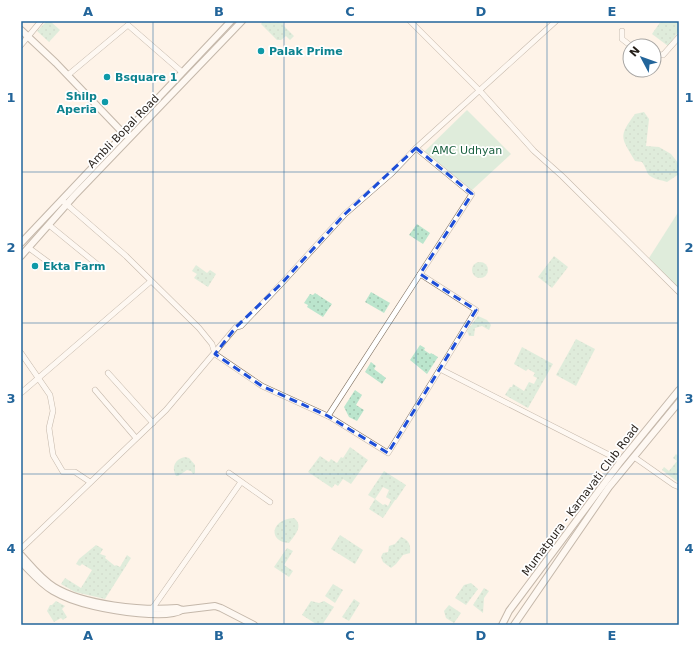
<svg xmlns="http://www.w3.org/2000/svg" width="700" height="646" viewBox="0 0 700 646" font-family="'DejaVu Sans',sans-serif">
<defs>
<pattern id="grass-dots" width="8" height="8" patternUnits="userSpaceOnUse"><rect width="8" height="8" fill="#bbe5cd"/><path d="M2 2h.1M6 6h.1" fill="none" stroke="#a1c4af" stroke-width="1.8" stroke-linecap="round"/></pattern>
</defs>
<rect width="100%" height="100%" fill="#fef3e8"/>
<g fill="url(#grass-dots)">
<polygon points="47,21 50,21 60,30 49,42 37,31"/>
<polygon points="263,21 282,21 284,26 294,36 290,40 286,36 281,40 277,40 261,24"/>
<polygon points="661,21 679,21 679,31 668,46 652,34"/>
<path d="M644 112 649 119 646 146 659 147 671 154 679 164V174L667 182C661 180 652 179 648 174 646 170 645 166 642 162L635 161C621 137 618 137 635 114Z"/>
<polygon points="417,224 430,233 423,244 409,235"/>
<polygon points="554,256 568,267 552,288 538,277"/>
<circle cx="480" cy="270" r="8"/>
<polygon points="196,265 207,273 210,270 216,274 208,287 194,278 197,274 192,271"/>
<polygon points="371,292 390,303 384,313 365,302"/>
<polygon points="315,293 332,304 323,317 307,307 308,305 304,303 310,294 313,295"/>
<polygon points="478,316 487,320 491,325 489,330 482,326 475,328 474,336 469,336 467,331"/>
<polygon points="576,339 595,349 576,386 556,375"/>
<polygon points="420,345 425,348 424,350 430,354 431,353 438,357 427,374 410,360"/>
<polygon points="522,347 553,364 528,408 505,395 510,387 512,387 513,384 524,391 529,382 534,384 537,378 533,376 535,373 528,369 526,371 514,364"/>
<polygon points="371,362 376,366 374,369 386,378 382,384 365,372"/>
<polygon points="355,390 362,395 356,405 364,410 357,421 349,417 344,407"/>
<polygon points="350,447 368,460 351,484 343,479 338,486 335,484 332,488 308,472 320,456 329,462 331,459 337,463 341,457 343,458"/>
<polygon points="676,454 679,457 679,483 662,470 664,467 669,471 677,461 673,458"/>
<path d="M185 457 189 458 195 465V473L193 474 191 471 187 470 178 476H176C171 467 175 459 185 457Z"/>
<polygon points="384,471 406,485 396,500 395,500 383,518 369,509 375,499 383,505 385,504 388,506 391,500 386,497 389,490 383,487 375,499 368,495"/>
<path d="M294 518C304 526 295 535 289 543 269 542 269 520 294 518Z"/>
<polygon points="340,535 363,550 355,564 331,549"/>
<path d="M401 537C409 540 411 545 410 553L403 555 396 564 391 568 383 562 381 557 383 553 388 552 389 546 395 544Z"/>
<polygon points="96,545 103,549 100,554 106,556 105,558 115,566 116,565 120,567 127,555 131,558 105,599 75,592 61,584 65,578 81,588 92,570 82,564 80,566 76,564 79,559"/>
<polygon points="287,548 293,551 284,565 293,571 289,577 274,567"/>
<polygon points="471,583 478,589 466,605 455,598 464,585"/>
<polygon points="333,584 343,590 335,603 325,596"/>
<polygon points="484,588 489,591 484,598 483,613 473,605"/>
<polygon points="354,599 360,603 349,621 342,617"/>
<polygon points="56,601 65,606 62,609 67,617 63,620 61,618 54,622 47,611 50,605 52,605"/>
<polygon points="311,601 319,603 324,601 334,607 322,625 315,625 316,624 302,615"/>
<polygon points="449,605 461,613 454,623 446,618 444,611"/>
</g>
<g fill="#bbe5cd">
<polygon points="467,110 511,154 471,191 424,152"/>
<polygon points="679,211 679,289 649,258"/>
</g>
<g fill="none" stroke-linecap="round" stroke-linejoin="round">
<g stroke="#807161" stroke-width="6">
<g id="minor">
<polyline points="410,21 480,91 534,151 562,176 679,292"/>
<polyline points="622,31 622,39 631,46"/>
<polyline points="21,45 41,21"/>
<polyline points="654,54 663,55 679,37"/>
<polyline points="637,74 640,70"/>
<polyline points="68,75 128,25 182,72"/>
<polyline points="64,202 126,256 199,328 212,344 215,354 262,386 330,417 388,453 440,369 621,461"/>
<polyline points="49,225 98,265"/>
<polyline points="29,248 48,262"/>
<polyline points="420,274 476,310 440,369"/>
<polyline points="21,353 50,395 53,411 49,428 53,455 63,472 75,472 90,482"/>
<polyline points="108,373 153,423"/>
<polyline points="95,390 136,438"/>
<polyline points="21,393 151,281"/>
<polyline points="328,416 472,194 416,148"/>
<polyline points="634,457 674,485 679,487"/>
<polyline points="229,473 270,502"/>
<polyline points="21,549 166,410 236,327 241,326 282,283 345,214 392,173 416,148 556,21"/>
<polyline points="152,609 241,482"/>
</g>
</g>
<g stroke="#807161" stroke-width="8">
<g id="tertiary">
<polyline points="21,30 56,63 125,135"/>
<polyline points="21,243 231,21"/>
<polyline points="21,256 74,196 242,21"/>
<path d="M21 555C31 566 41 579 54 587 83 605 143 611 177 608L182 610 215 606 221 608 254 625"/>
<path d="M21 562C31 572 41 584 53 591 65 598 80 603 94 606 111 610 167 620 182 610"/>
<polyline points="502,625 509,611 621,461 679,390"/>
<polyline points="514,625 609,487 679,402"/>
</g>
</g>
<use href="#minor" stroke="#fff" stroke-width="5"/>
<use href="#tertiary" stroke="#fff" stroke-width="6"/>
</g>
<path d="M0 0H700V646H0ZM416 148 472 194 420 274 476 310 388 453 328 416 262 386 215 354 236 327 282 283 345 214Z" fill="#fef3e8" fill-opacity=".55" fill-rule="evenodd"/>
<path fill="none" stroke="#1d4ed8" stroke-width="3" stroke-dasharray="8 5" stroke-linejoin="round" d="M416 148 472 194 420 274 476 310 388 453 328 416 262 386 215 354 236 327 282 283 345 214Z"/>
<path fill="none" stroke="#23659a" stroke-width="1" stroke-opacity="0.55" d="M153 21V625M284 21V625M416 21V625M547 21V625M21 172H679M21 323H679M21 474H679"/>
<g fill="#0f9aa8" stroke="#fff" stroke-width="1.5">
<circle cx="261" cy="51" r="4"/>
<circle cx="107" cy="77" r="4"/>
<circle cx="105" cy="102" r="4"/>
<circle cx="35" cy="266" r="4"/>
</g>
<g text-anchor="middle" stroke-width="3.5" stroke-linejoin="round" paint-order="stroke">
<g font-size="11" font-weight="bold" fill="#0d838f" stroke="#fff" text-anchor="start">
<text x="269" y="55">Palak Prime</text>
<text x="115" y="81">Bsquare 1</text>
<text x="97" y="100" text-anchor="end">Shilp<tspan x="97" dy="13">Aperia</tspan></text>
<text x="43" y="270">Ekta Farm</text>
</g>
<g font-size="11" fill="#241e18" stroke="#fff">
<text transform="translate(123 131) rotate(-46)" y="4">Ambli Bopal Road</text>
<text transform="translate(580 500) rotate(-53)" y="4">Mumatpura - Karnavati Club Road</text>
</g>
<g font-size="11" fill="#1b6141" stroke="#fff">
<text x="467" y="154">AMC Udhyan</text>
</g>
</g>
<rect width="700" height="646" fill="none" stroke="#ffffff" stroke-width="44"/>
<g transform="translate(642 58) rotate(311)"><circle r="19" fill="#ffffff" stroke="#a7a5a3"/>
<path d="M0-3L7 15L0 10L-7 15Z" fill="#23659a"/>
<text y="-6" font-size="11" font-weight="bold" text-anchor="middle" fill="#241e18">N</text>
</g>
<rect x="22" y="22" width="656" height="602" fill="none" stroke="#23659a" stroke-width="1.5"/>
<g font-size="13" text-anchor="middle" font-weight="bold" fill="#23659a">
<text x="88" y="16">A</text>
<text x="219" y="16">B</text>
<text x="350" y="16">C</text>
<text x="481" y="16">D</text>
<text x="612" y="16">E</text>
<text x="11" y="102">1</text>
<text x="689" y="102">1</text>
<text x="11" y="252">2</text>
<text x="689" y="252">2</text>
<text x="11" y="403">3</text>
<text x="689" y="403">3</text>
<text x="11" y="553">4</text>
<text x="689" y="553">4</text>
<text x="88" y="640">A</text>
<text x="219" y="640">B</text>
<text x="350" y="640">C</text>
<text x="481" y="640">D</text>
<text x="612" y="640">E</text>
</g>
</svg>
